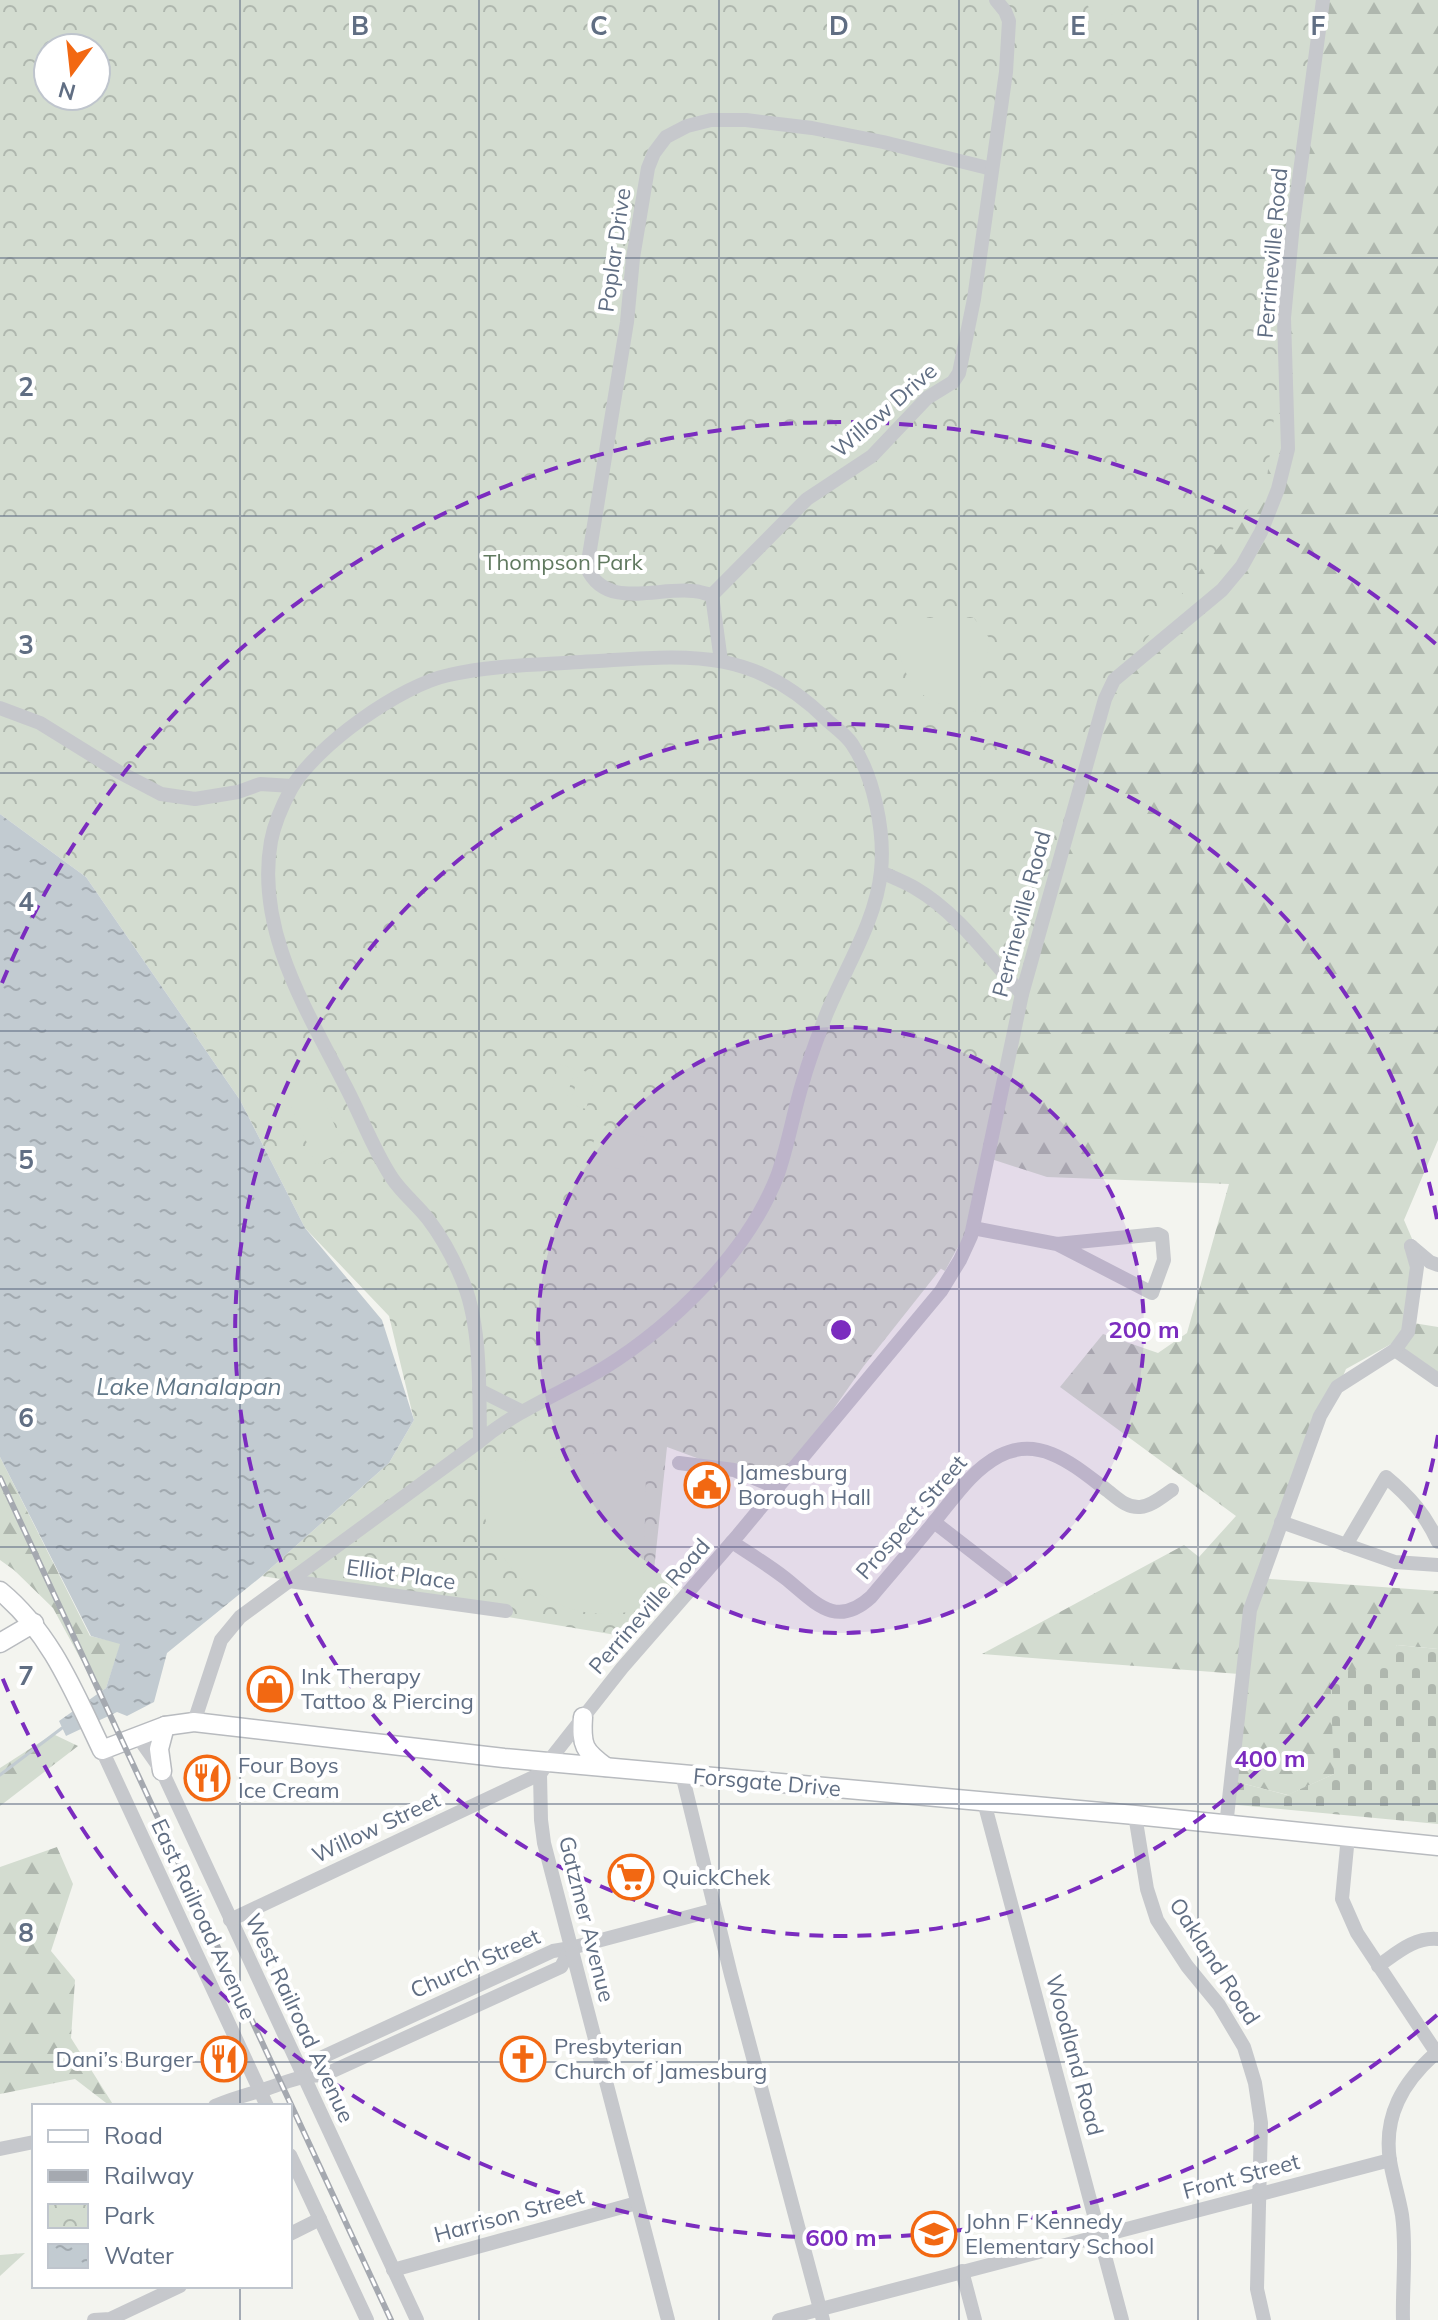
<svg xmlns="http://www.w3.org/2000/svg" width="1438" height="2320" viewBox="0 0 1438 2320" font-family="Mulish,sans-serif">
<defs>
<pattern id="forest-firs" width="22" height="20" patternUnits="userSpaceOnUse" patternTransform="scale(2)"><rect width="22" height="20" fill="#d3dcd0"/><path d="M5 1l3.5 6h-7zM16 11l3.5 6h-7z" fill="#afb7ae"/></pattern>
<pattern id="cemetery-stones" width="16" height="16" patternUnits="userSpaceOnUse" patternTransform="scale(2)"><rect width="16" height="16" fill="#d3dcd0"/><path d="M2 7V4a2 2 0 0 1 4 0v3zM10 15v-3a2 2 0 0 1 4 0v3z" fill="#afb7ae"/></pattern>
<pattern id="park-crowns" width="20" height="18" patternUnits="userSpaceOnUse" patternTransform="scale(2)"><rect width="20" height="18" fill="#d3dcd0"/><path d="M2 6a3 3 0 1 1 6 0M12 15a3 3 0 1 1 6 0" fill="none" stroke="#afb7ae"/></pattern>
<pattern id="water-ripples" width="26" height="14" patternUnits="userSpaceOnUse" patternTransform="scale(2)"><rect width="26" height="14" fill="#c2cbd1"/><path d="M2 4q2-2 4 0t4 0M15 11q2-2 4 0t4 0" fill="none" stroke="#a1a9af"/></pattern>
</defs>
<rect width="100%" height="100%" fill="#f3f4ef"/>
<g fill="url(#forest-firs)">
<polygon points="0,0 1438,0 1438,1140 1404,1220 1419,1255 1407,1322 1438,1327 1438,1376 1393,1343 1346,1369 1257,1578 1438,1591 1438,1649 1397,1645 1334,1774 1288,1795 1229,1780 1239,1674 982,1654 1184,1545 1199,1557 1236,1516 1060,1387 1103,1334 1158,1353 1187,1333 1229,1184 1047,1177 982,1156 961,1241 945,1271 905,1248 96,96 123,25"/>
<polygon points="0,1457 90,1636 121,1643 106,1688 99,1693 53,1608 14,1570 0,1560"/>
<polygon points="53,1734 78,1746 0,1806 0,1768"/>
<polygon points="57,1847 73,1884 51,1951 75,1980 71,2038 114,2106 110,2106 75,2079 0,2094 0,1867"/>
<polygon points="25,2253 0,2276 0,2255"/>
</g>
<polygon fill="url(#cemetery-stones)" points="1397,1645 1438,1649 1438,1824 1227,1804 1229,1780 1287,1795 1334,1774 1330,1670 1380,1669"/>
<path fill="url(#park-crowns)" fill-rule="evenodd" d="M0 0H1322L1266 487 1114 680 1021 994 973 1228 863 1367 778 1488 667 1447 654 1570 677 1583 634 1638 262 1576 389 1463 414 1420 389 1316 305 1228 240 1100 86 877 0 814ZM48 48H96V96H48Z"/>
<g fill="#d3dcd0">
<polygon points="1083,0 1132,0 1101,22"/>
<path d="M906 618H974L990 639 975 712C919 703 905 690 896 634Z"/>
<polygon points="559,1064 575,1069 565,1103 549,1099"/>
<polygon points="580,1070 596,1074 586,1109 570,1104"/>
<polygon points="312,1074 346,1151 316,1164 283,1087"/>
<polygon points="599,1124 647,1138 636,1174 588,1160"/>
<path d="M618 1451C632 1454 641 1457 646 1471L643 1610C631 1611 618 1614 605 1614 548 1613 503 1574 486 1521 482 1509 482 1495 481 1483L503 1463Z"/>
</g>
<polygon fill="url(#water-ripples)" points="0,814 86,877 240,1100 305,1228 382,1320 414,1420 389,1463 262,1576 167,1653 154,1702 127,1716 117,1712 66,1736 59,1721 106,1688 120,1644 91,1636 0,1457"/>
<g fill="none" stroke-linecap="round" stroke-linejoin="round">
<polyline stroke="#c2cbd1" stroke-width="3" points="0,1775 62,1728"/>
<g stroke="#b8bbbf" stroke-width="21">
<g id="major">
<path d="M0 1591C51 1633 74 1692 102 1750L165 1726 194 1722 504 1758 1135 1815 1438 1846"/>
<polyline points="0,1643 34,1623"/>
<path d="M583 1717C581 1746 584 1751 606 1767"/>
<polyline points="162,1771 159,1749 165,1726"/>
</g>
</g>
<g stroke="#c6c8cc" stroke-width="14">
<path d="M712 595C706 594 699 591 693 591 657 587 606 610 587 568L627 322 633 258 648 168 654 153 666 137 687 126 711 120H746L812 128 883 142 992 169"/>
<polyline points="721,661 712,595 807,499 872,456 927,398 953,382 959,373 974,299 1006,72 1009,21 1005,11 996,0"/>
<polyline points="0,708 40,723 119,772 161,794 195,799 238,792 260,784 292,786"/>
<path d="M881 872C892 877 905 882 915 888 958 913 989 958 1022 994"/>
<polyline points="973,1228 1057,1244 1152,1293 1164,1260 1162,1236 1158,1234 1057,1244"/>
<polyline points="1411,1246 1430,1262 1438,1265"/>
<polyline points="1395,1350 1438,1380"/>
<polyline points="479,1390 521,1411"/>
<polyline points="679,1463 734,1470 778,1488"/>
<polyline points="934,1522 1005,1577"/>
<polyline points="1281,1522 1395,1562 1438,1565"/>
<path d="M732 1542C750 1554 768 1565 785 1578 814 1601 835 1630 871 1597 892 1572 914 1547 934 1522 954 1498 971 1471 999 1456 1041 1434 1076 1467 1108 1491 1117 1498 1127 1508 1140 1507 1152 1506 1163 1496 1172 1490"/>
<path d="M1346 1545 1386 1477C1410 1497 1425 1514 1438 1542"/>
<polyline points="289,1581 506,1611"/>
<path d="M194 1722 221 1640 240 1617 480 1441C518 1409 562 1393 604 1368 641 1345 676 1316 706 1284 736 1252 762 1216 778 1174 789 1142 794 1109 804 1078 810 1057 818 1036 826 1015 845 968 876 922 881 871 885 833 874 776 852 744 846 735 836 728 828 721 799 692 765 670 724 662 679 653 627 660 581 662 537 665 492 665 449 675 401 685 315 746 291 789 283 804 274 825 271 841 255 931 308 1012 347 1089 362 1118 374 1151 392 1178 402 1193 417 1205 428 1219 441 1236 453 1258 461 1277 482 1323 479 1391 480 1441"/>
<polyline points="138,1737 162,1771 417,2320"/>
<polyline points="102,1750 267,2106"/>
<polyline points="682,1774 731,1975 823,2320"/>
<polyline points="984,1802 1122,2320"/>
<polyline points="1135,1815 1147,1889 1157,1920 1187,1966 1219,2005 1244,2047 1255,2083 1261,2123 1257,2289 1264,2320"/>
<polyline points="1226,1826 1250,1610 1320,1416 1337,1387 1395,1350 1408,1332 1417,1267 1411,1246"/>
<polyline points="1348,1836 1342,1899 1357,1933 1438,2055"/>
<polyline points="230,1920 540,1774"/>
<path d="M1378 1966C1397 1953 1414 1937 1438 1939"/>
<polyline points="302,2075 316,2060 553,1951 571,1948 714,1910"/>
<path d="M215 2106C231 2099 246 2095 263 2090 284 2083 301 2075 324 2075L561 1967 571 1948"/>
<polyline points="0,2149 34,2142"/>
<polyline points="290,2155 367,2320"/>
<polyline points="290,2234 320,2219"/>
<polyline points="393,2270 637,2203"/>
<polyline points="962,2271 975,2320"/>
<polyline points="94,2320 110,2319 180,2286"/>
<polyline points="668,2320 544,1843 541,1820 540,1774 548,1762 622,1668 738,1535 941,1291 960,1260 971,1236 1022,994 1105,699 1114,680 1222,590 1242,566 1261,532 1278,489 1288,449 1284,318 1293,224 1323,0"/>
<polyline points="779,2320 1390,2160"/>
<path d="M1403 2320C1402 2285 1407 2250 1402 2215 1399 2197 1393 2179 1390 2161 1383 2116 1403 2082 1436 2053"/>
</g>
<use href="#major" stroke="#fff" stroke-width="18"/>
<g stroke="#a5a9b0" stroke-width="6">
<polyline id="rail" points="0,1478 391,2320"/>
</g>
<use href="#rail" stroke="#fff" stroke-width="3" stroke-dasharray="9" stroke-linecap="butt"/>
</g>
<path fill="none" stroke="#606e83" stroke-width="2" stroke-opacity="0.55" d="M240 0V2106M479 0V2320M719 0V2320M959 0V2320M1198 0V2320M0 258H1438M0 516H1438M0 773H1438M0 1031H1438M0 1289H1438M0 1547H1438M0 1804H1438M0 2062H1438M240 2286V2320"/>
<circle cx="841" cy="1330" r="303" fill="#7b2cbf" fill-opacity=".12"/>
<g fill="none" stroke="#7b2cbf" stroke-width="4" stroke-dasharray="14 10">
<circle cx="841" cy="1330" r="303"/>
<path d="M1438 1435A606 606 0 1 1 1438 1225"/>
<path d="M1437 2015A908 908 0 0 1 2 1677M2 983A908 908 0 0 1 1437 645"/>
</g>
<defs>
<g id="civic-ring" transform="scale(2.3)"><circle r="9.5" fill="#fff" stroke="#f26812" stroke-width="1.5"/><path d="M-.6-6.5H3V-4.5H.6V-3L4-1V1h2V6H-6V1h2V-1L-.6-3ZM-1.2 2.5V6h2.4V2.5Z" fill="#f26812"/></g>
<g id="shop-ring" transform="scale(2.3)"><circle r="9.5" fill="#fff" stroke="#f26812" stroke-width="1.5"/><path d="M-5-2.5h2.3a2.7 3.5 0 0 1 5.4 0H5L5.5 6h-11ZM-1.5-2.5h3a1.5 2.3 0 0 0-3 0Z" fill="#f26812"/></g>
<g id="restaurant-ring" transform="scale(2.3)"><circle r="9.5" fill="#fff" stroke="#f26812" stroke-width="1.5"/><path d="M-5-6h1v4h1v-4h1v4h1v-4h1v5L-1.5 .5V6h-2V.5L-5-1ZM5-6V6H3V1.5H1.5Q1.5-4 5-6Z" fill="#f26812"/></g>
<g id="supermarket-ring" transform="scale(2.3)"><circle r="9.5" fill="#fff" stroke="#f26812" stroke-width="1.5"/><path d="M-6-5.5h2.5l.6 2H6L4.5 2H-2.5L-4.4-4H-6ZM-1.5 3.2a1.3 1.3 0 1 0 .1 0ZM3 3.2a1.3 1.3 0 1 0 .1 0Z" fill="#f26812"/></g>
<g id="church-ring" transform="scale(2.3)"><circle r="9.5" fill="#fff" stroke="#f26812" stroke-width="1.5"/><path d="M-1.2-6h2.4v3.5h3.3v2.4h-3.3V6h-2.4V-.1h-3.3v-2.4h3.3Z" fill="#f26812"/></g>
<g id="school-ring" transform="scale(2.3)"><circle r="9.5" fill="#fff" stroke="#f26812" stroke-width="1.5"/><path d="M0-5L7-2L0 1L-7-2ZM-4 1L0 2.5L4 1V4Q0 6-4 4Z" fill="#f26812"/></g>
</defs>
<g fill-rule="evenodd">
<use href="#civic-ring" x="707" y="1485"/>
<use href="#shop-ring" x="270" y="1689"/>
<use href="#restaurant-ring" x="207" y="1778"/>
<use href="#supermarket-ring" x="631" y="1877"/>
<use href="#restaurant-ring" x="224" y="2059"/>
<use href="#church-ring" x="523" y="2059"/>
<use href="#school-ring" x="934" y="2234"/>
</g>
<g text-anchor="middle" stroke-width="8" stroke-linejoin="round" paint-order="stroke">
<g font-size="22" fill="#606e83" stroke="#fff">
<text transform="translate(614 250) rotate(-82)" y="8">Poplar Drive</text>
<text transform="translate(1272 253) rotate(-85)" y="8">Perrineville Road</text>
<text transform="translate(884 410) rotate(-41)" y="8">Willow Drive</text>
<text transform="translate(1021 914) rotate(-75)" y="8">Perrineville Road</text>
<text transform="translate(911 1517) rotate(-49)" y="8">Prospect Street</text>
<text transform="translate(401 1574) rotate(8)" y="8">Elliot Place</text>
<text transform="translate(649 1606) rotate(-49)" y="8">Perrineville Road</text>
<text transform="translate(767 1782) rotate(5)" y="8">Forsgate Drive</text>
<text transform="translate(376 1827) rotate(-25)" y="8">Willow Street</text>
<text transform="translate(204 1919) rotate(65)" y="8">East Railroad Avenue</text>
<text transform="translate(587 1919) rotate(76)" y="8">Gatzmer Avenue</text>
<text transform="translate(1215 1961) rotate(57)" y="8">Oakland Road</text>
<text transform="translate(475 1963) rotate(-24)" y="8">Church Street</text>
<text transform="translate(300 2018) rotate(65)" y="8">West Railroad Avenue</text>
<text transform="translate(1075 2055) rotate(75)" y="8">Woodland Road</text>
<text transform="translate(1241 2176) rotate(-15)" y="8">Front Street</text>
<text transform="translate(509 2215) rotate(-15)" y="8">Harrison Street</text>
</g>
<g font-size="22" fill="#617a60" stroke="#fff">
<text x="563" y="570">Thompson Park</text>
</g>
<g font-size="22" fill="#606e83" stroke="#fff" text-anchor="start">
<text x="738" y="1480">Jamesburg<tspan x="738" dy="25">Borough Hall</tspan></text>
<text x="301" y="1684">Ink Therapy<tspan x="301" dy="25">Tattoo &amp; Piercing</tspan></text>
<text x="238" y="1773">Four Boys<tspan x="238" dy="25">Ice Cream</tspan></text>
<text x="662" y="1885">QuickChek</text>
<text x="554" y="2054">Presbyterian<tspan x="554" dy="25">Church of Jamesburg</tspan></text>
<text x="193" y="2067" text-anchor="end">Dani’s Burger</text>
<text x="965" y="2229">John F Kennedy<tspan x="965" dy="25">Elementary School</tspan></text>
</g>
<g font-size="24" font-style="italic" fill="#607788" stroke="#fff">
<text x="189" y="1395">Lake Manalapan</text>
</g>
</g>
<g font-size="26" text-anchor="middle" font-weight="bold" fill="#606e83" stroke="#fff" stroke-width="8" stroke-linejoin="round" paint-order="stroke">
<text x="360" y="35">B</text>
<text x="599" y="35">C</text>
<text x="839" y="35">D</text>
<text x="1078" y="35">E</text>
<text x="1318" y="35">F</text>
<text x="26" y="396">2</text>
<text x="26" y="654">3</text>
<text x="26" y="911">4</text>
<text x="26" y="1169">5</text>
<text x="26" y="1427">6</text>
<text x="26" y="1685">7</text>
<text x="26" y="1942">8</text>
</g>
<circle cx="841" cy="1330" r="12" fill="#7b2cbf" stroke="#fff" stroke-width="4"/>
<g font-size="24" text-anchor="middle" font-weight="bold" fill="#7b2cbf" stroke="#fff" stroke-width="8" stroke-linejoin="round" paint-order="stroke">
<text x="1144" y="1338">200 m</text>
<text x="1270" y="1767">400 m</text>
<text x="841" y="2246">600 m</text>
</g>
<rect x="32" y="2104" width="260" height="184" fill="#ffffff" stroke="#bfc5cd" stroke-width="2"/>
<rect x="48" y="2130" width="40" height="12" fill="#ffffff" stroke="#bfc5cd" stroke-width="2"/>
<text x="104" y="2144" font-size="24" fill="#606e83">Road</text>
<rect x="48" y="2170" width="40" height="12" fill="#a5a9b0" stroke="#bfc5cd" stroke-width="2"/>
<text x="104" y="2184" font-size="24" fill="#606e83">Railway</text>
<rect x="48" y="2204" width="40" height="24" fill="url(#park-crowns)" stroke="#bfc5cd" stroke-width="2"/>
<text x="104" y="2224" font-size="24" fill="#606e83">Park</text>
<rect x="48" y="2244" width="40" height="24" fill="url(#water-ripples)" stroke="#bfc5cd" stroke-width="2"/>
<text x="104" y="2264" font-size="24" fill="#606e83">Water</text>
<g transform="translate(72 72) rotate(195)"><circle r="38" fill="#ffffff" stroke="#bfc5cd" stroke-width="2"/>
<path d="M0-6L14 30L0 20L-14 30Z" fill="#f26812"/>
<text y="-12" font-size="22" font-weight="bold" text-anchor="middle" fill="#606e83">N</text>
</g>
</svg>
